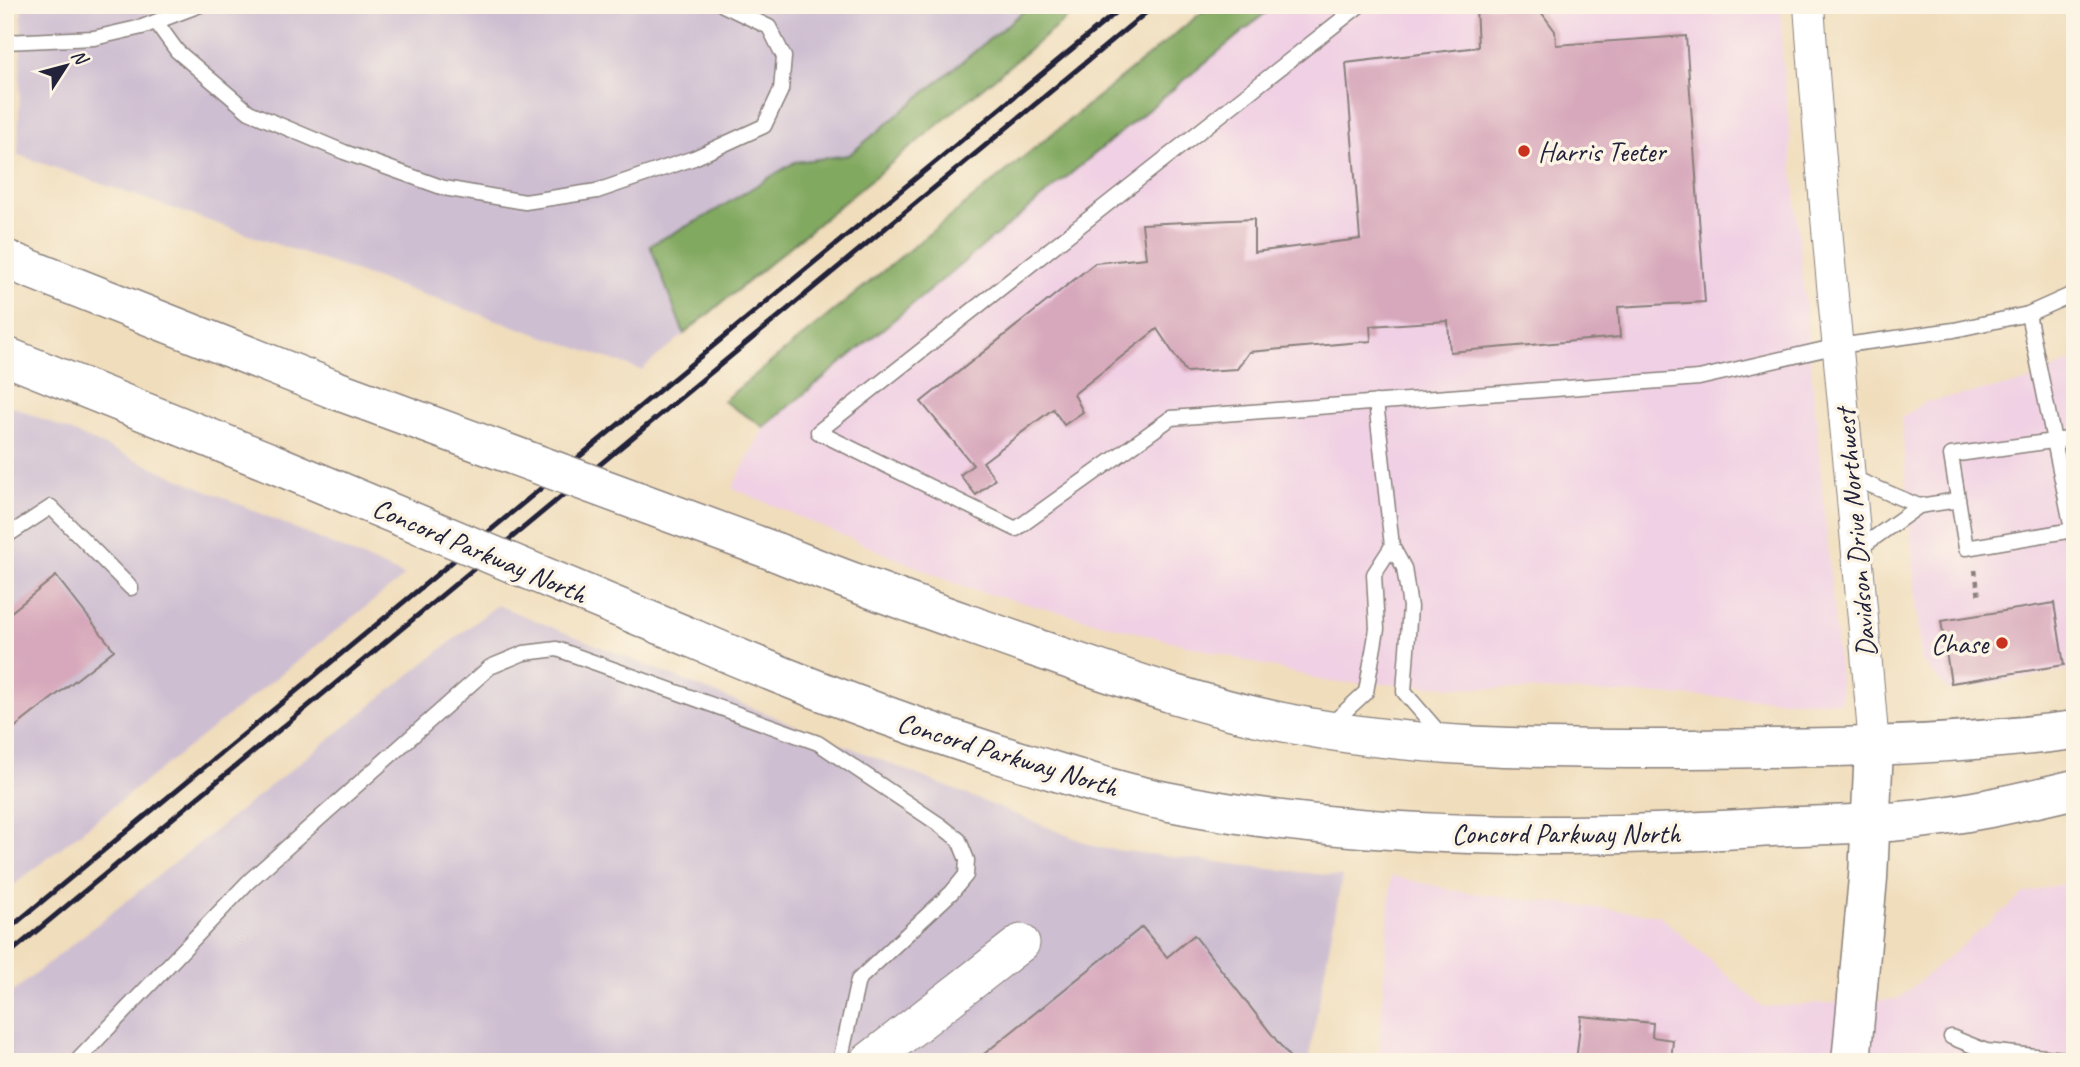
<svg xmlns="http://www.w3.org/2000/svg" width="2080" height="1067" viewBox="0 0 2080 1067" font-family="Caveat,sans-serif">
<rect width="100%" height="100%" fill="#fcf5e5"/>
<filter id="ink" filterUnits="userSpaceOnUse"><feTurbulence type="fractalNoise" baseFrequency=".0143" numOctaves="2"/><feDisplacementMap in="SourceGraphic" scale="14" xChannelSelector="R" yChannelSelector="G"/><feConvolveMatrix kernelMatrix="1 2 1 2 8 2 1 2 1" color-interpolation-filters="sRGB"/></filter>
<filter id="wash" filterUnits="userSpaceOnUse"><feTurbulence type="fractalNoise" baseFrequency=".00686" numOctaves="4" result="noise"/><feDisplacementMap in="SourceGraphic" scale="28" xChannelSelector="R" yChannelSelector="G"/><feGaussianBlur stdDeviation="1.57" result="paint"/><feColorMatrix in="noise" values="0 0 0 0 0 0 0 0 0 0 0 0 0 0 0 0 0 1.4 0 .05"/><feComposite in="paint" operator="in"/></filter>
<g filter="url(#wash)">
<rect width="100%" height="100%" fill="#f0ddbc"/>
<g fill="#f0d0e4">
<polygon points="1275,5 1781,5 1782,53 1842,702 1329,682 966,588 732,488 764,427"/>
<polygon points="2075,359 2075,669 1948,691 1921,660 1901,418 1925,402 2023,383"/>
<polygon points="1391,876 1463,892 1659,915 1763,1007 1898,999 2025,893 2075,881 2075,1062 1378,1062"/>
</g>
<g fill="#cebed1">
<polygon points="22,5 1083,5 641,370 18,155"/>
<polygon points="5,403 405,576 5,892"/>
<polygon points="497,605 1099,848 1342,877 1308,1062 5,1062 5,998"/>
</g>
<g fill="#82a960" stroke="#52664e" stroke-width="2">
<polygon points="1031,5 1083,5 684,334 650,245 703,218 795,162 849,155"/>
<polygon points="1211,5 1275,5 764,427 723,401"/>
</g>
<g id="blocks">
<g fill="#d7a8bb">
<polygon points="1536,5 1555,31 1556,45 1686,36 1705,302 1618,307 1620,337 1450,352 1448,321 1370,326 1371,341 1249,352 1237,369 1186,372 1157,329 1074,394 1083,412 1064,425 1053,409 983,462 995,479 976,495 960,475 973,465 921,402 1095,263 1146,258 1142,224 1254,219 1254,252 1360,239 1346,63 1478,47 1476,7"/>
<polygon points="56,576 114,650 5,735 5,617"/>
<polygon points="2054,603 2064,665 1951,683 1941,621"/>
<polygon points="1142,927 1167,957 1194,935 1291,1059 1287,1062 974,1062"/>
<polygon points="1581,1016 1653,1023 1652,1037 1673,1040 1671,1062 1576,1062"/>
</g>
</g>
</g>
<g filter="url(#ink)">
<use href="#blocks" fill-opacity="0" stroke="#89807c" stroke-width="2"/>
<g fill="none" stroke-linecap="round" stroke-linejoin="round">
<g stroke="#89807c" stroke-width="17">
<g id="service">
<polyline points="1360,5 818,432 1016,529 1171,418 1699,378 1838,346 1954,330 2028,314 2075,293"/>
<polyline points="156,22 177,51 249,112 344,152 444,188 525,202 597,191 694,158 764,126 781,90 784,57 769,27 723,5"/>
<polyline points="5,42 94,38 142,27 200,5"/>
<polyline points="2028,314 2074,538"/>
<polyline points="1376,402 1392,546"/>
<polyline points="1851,477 1919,506"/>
<polyline points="2073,530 1966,548 1951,455 2075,438"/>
<polyline points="5,537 51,507 131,588"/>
<polyline points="1857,550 1919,506 1958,500"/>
<polyline points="1329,726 1366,692 1377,629 1374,574 1392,546 1404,568 1410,607 1404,692 1443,737"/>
<polyline points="1951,1037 1986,1051 2075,1060"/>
<polyline points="76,1062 249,881 490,667 524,653 557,649 818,743 940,825 959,840 967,860 966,875 952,892 858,980 840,1062"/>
</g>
</g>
<g stroke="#89807c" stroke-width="32">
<path id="minor" d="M1809 5C1826 253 1854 499 1874 747"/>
</g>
<g stroke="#89807c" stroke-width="39">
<polyline id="tertiary" points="868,1062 1021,943"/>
</g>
<g stroke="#89807c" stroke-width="41">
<polyline id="secondary" points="1851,1062 1868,878 1874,747"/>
</g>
<g stroke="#89807c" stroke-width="41">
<g id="trunk">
<polyline points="5,259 333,389"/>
<polyline points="5,356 272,463"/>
<path d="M776 552C861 587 947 616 1033 647 1115 675 1197 705 1282 722 1416 750 1553 749 1688 749 1818 748 1946 747 2075 730"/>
<path d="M694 639C803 686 913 728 1027 763 1074 777 1122 793 1170 802 1366 841 1574 840 1772 827 1815 825 1858 825 1900 821 1959 816 2017 803 2075 789"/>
</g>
</g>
<polyline stroke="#89807c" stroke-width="4.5" stroke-dasharray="5 5" stroke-linecap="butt" points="1975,570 1979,597"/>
<use href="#service" stroke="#fff" stroke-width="14"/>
<use href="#minor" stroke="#fff" stroke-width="30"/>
<use href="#tertiary" stroke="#fff" stroke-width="37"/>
<use href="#secondary" stroke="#fff" stroke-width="38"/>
<use href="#trunk" stroke="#fff" stroke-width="38"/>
<g stroke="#22223b" stroke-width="5">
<polyline points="5,932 1125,5"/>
<polyline points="5,957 1155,5"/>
</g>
<g stroke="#89807c" stroke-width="41" stroke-linecap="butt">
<g id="trunk-bridge">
<polyline points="333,389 776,552"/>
<polyline points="272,463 694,639"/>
</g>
</g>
<use href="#trunk-bridge" stroke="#fff" stroke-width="38"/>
</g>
</g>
<g fill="#c8321e" stroke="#fcf5e5" stroke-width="2.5">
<circle cx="1524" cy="151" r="7"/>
<circle cx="2002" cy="643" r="7"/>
</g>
<g text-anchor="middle" stroke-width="7" stroke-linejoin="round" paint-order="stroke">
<g font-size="28" fill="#22223b" stroke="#fcf5e5" text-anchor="start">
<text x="1538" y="161">Harris Teeter</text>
<text x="1988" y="653" text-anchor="end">Chase</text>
</g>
<g font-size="28" fill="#22223b" stroke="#fcf5e5">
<text transform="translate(1855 533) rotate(-95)" y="10">Davidson Drive Northwest</text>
<text transform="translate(480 550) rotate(23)" y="10">Concord Parkway North</text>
<text transform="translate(1008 754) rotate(17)" y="10">Concord Parkway North</text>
<text x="1566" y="843">Concord Parkway North</text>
</g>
</g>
<rect width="2080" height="1067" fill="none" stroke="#fcf5e5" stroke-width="28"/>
<g transform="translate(66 66) rotate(54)" stroke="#fcf5e5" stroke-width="5" paint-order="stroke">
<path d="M0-5L12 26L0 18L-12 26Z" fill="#22223b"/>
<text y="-10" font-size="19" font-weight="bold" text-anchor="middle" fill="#22223b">N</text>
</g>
</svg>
